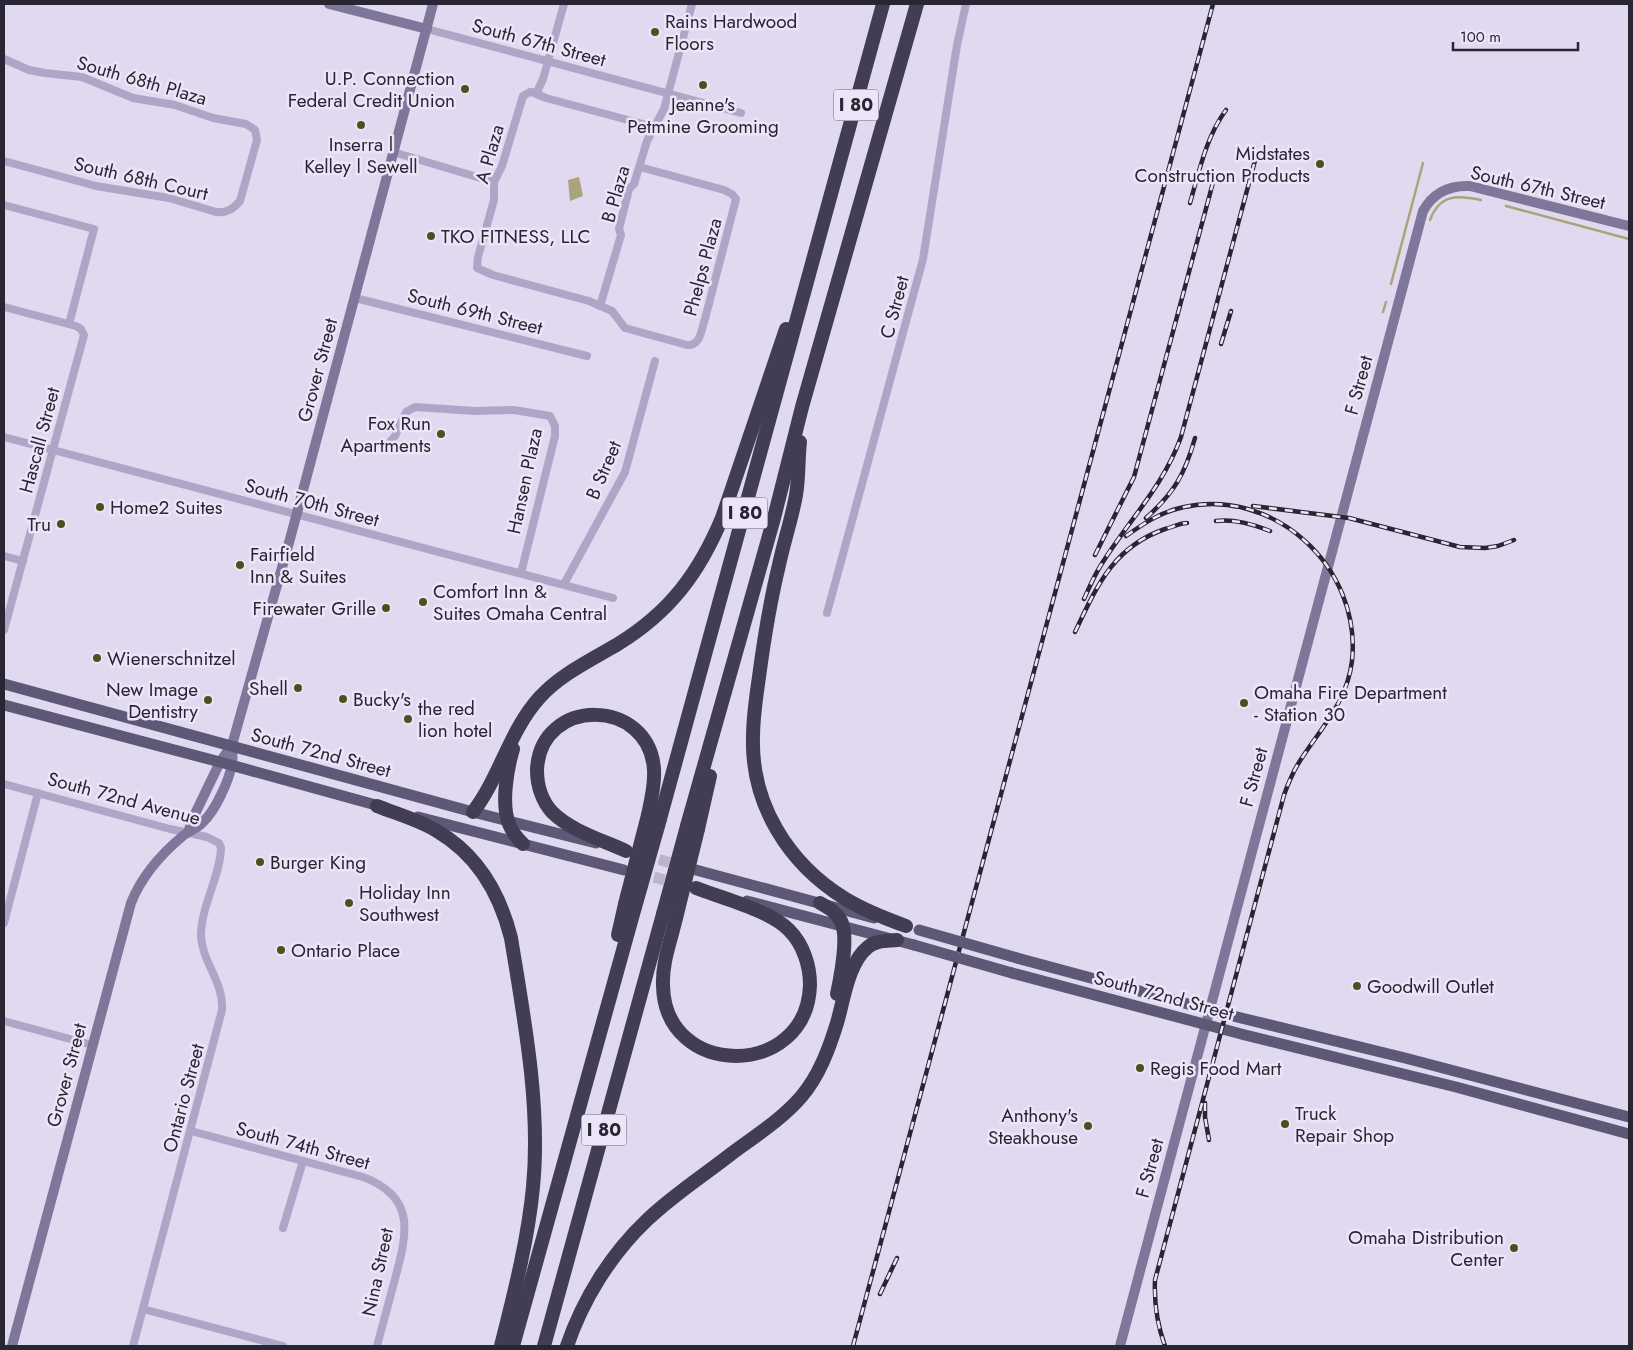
<svg xmlns="http://www.w3.org/2000/svg" width="1633" height="1350" viewBox="0 0 1633 1350" font-family="Jost,sans-serif">
<rect width="100%" height="100%" fill="#e1d9f0"/>
<polygon fill="#aba47a" points="579,177 583,196 570,201 568,180"/>
<g fill="none" stroke-linecap="round" stroke-linejoin="round">
<g stroke="#aba47a" stroke-width="2.5">
<polyline points="1506,206 1629,239"/>
<path d="M1430 220C1440 194 1457 195 1481 200"/>
<polyline points="1391,284 1423,163"/>
<polyline points="1383,312 1386,302"/>
</g>
<g stroke="#bcb5ca" stroke-width="11" stroke-dasharray="11 5.5" stroke-linecap="butt">
<polyline points="643,855 685,867"/>
<polyline points="638,873 680,884"/>
</g>
<g stroke="#afa6c7" stroke-width="8">
<polyline points="427,29 741,113"/>
<path d="M4 59 29 70 45 73 82 77 133 98 175 105 213 118 246 124 255 130 257 140 240 201C233 209 227 213 216 212L169 198 96 186 4 161"/>
<polyline points="536,94 543,79 564,4"/>
<polyline points="393,152 494,182"/>
<path d="M640 167 724 190 732 194 736 199 705 319C701 330 701 346 687 345L625 328 612 311 589 301 493 275 477 268 478 257 494 200V182L502 166 523 96 530 92H532L546 98 654 127"/>
<polyline points="4,205 94,229 69,324"/>
<polyline points="355,298 587,356"/>
<polyline points="600,306 621,235 619,229 629,189 634,184 647,141 664,109 692,4"/>
<polyline points="4,307 76,326 81,329 84,335 4,630"/>
<polyline points="4,437 613,598"/>
<polyline points="390,442 395,436 406,412 415,407 475,411 514,410 550,416 555,426 555,436 521,573"/>
<polyline points="4,556 23,561"/>
<polyline points="564,584 625,472 655,361"/>
<polyline points="827,613 923,259 957,45 966,4"/>
<path d="M4 784 170 829 207 837 219 843 221 848C220 877 201 906 201 936 202 962 224 982 222 1010L133 1346"/>
<polyline points="4,923 38,793"/>
<polyline points="4,1021 92,1045"/>
<path d="M191 1131 363 1177C417 1197 407 1234 395 1279 389 1302 383 1324 377 1346"/>
<polyline points="283,1228 303,1161"/>
<polyline points="143,1309 283,1346"/>
</g>
<g stroke="#7e779a" stroke-width="10">
<polyline points="329,4 427,29"/>
<polyline points="188,832 194,816 220,762 232,745"/>
<path d="M12 1346 131 903C142 875 161 854 184 835 191 830 198 828 203 822 215 811 229 781 232 764 233 758 232 751 232 745L290 539 433 4"/>
<path d="M1120 1346 1423 211C1433 193 1449 185 1470 186L1629 226"/>
</g>
<g stroke="#5c5875" stroke-width="11">
<polyline points="4,684 473,812 596,843"/>
<polyline points="4,705 220,762 383,807"/>
<polyline points="418,817 624,870"/>
<polyline points="696,870 874,918"/>
<polyline points="747,901 914,945"/>
<polyline points="1017,958 1225,1014 1405,1058 1629,1117"/>
<polyline points="1012,973 1245,1035 1456,1087 1629,1134"/>
</g>
<g stroke="#413e54" stroke-width="14">
<path d="M800 442C798 459 799 478 796 495 792 518 784 541 779 565 770 602 764 639 759 677 756 697 753 717 753 737 751 804 788 863 844 898 863 910 884 918 906 926"/>
<path d="M513 749C507 769 501 804 509 824 512 832 517 838 523 844"/>
<path d="M377 806C397 814 419 820 437 831 478 855 500 894 511 938 524 1018 541 1106 533 1187 528 1240 514 1294 501 1346"/>
<path d="M473 812C500 777 509 731 540 697 561 674 591 660 618 644 670 612 699 573 722 518L786 329"/>
<polyline points="660,819 883,4"/>
<polyline points="687,826 774,518 802,407 917,4"/>
<polyline points="698,829 710,776"/>
<path d="M626 851C602 840 571 831 552 812 542 801 537 785 537 770 540 696 650 697 654 770 655 785 651 801 648 815"/>
<path d="M820 903C829 908 836 912 841 921 849 937 841 975 837 994"/>
<path d="M676 918C671 940 662 962 663 985 664 1079 807 1080 810 985 810 965 803 944 789 930 769 910 722 898 696 888"/>
<polyline points="618,935 625,904"/>
<polyline points="513,1346 635,907"/>
<polyline points="544,1346 663,914"/>
<path d="M567 1346C583 1299 611 1254 647 1220 673 1195 703 1176 731 1154 755 1136 781 1120 801 1097 819 1076 829 1049 837 1023 844 999 848 963 868 947 876 940 887 941 897 940"/>
</g>
<g stroke="#282633" stroke-width="4.5">
<g id="rail">
<path d="M1190 203C1199 172 1206 137 1226 110"/>
<polyline points="1221,344 1231,311"/>
<polyline points="1253,506 1349,518 1460,547 1485,548 1498,546 1514,540"/>
<path d="M1146 518C1174 493 1185 474 1195 438"/>
<path d="M1216 521C1235 519 1252 524 1270 531"/>
<path d="M1126 536C1143 524 1159 513 1180 508 1273 485 1362 567 1352 661 1347 703 1319 730 1298 764 1292 774 1288 784 1284 795L1155 1280C1154 1303 1157 1324 1165 1346"/>
<polyline points="1095,555 1134,477 1215,175"/>
<path d="M1084 599C1089 588 1094 576 1101 565 1128 521 1163 487 1181 437L1257 153"/>
<path d="M1075 632C1097 586 1113 547 1165 529 1173 527 1180 523 1187 523"/>
<polyline points="1205,1103 1205,1117 1209,1140"/>
<polyline points="880,1294 897,1258"/>
<polyline points="853,1346 1213,4"/>
</g>
</g>
<use href="#rail" stroke="#ece5f8" stroke-width="2.5" stroke-dasharray="8" stroke-linecap="butt"/>
<g stroke="#5c5875" stroke-width="11">
<polyline points="919,930 1017,958"/>
<polyline points="914,945 1012,973"/>
</g>
<g stroke="#413e54" stroke-width="14">
<polyline points="625,904 648,815"/>
<polyline points="635,907 660,819"/>
<polyline points="663,914 687,826"/>
<polyline points="676,918 698,829"/>
</g>
</g>
<g fill="#524c1e" stroke="#ece5f8" stroke-width="2">
<circle cx="655" cy="32" r="5"/>
<circle cx="703" cy="85" r="5"/>
<circle cx="465" cy="89" r="5"/>
<circle cx="361" cy="125" r="5"/>
<circle cx="1320" cy="164" r="5"/>
<circle cx="431" cy="236" r="5"/>
<circle cx="441" cy="434" r="5"/>
<circle cx="100" cy="507" r="5"/>
<circle cx="61" cy="524" r="5"/>
<circle cx="240" cy="565" r="5"/>
<circle cx="423" cy="602" r="5"/>
<circle cx="386" cy="608" r="5"/>
<circle cx="97" cy="658" r="5"/>
<circle cx="298" cy="688" r="5"/>
<circle cx="343" cy="699" r="5"/>
<circle cx="208" cy="700" r="5"/>
<circle cx="1244" cy="703" r="5"/>
<circle cx="408" cy="719" r="5"/>
<circle cx="260" cy="862" r="5"/>
<circle cx="349" cy="903" r="5"/>
<circle cx="281" cy="950" r="5"/>
<circle cx="1357" cy="986" r="5"/>
<circle cx="1140" cy="1068" r="5"/>
<circle cx="1285" cy="1124" r="5"/>
<circle cx="1088" cy="1126" r="5"/>
<circle cx="1514" cy="1248" r="5"/>
</g>
<g text-anchor="middle" stroke-width="5" stroke-linejoin="round" paint-order="stroke">
<g fill="#ece5f8" stroke="#635f6e" stroke-width="1">
<rect x="833.5" y="89.5" width="45" height="31" rx="4"/>
<rect x="722.5" y="497.5" width="45" height="31" rx="4"/>
<rect x="581.5" y="1114.5" width="45" height="31" rx="4"/>
</g>
<g font-size="18" font-weight="bold" fill="#282633">
<text x="856" y="111">I 80</text>
<text x="745" y="519">I 80</text>
<text x="604" y="1136">I 80</text>
</g>
<g font-size="19" fill="#282633" stroke="#ece5f8" text-anchor="start">
<text x="665" y="28">Rains Hardwood<tspan x="665" dy="22">Floors</tspan></text>
<text x="455" y="85" text-anchor="end">U.P. Connection<tspan x="455" dy="22">Federal Credit Union</tspan></text>
<text x="703" y="111" text-anchor="middle">Jeanne's<tspan x="703" dy="22">Petmine Grooming</tspan></text>
<text x="361" y="151" text-anchor="middle">Inserra l<tspan x="361" dy="22">Kelley l Sewell</tspan></text>
<text x="1310" y="160" text-anchor="end">Midstates<tspan x="1310" dy="22">Construction Products</tspan></text>
<text x="441" y="243">TKO FITNESS, LLC</text>
<text x="431" y="430" text-anchor="end">Fox Run<tspan x="431" dy="22">Apartments</tspan></text>
<text x="110" y="514">Home2 Suites</text>
<text x="51" y="531" text-anchor="end">Tru</text>
<text x="250" y="561">Fairfield<tspan x="250" dy="22">Inn &amp; Suites</tspan></text>
<text x="433" y="598">Comfort Inn &amp;<tspan x="433" dy="22">Suites Omaha Central</tspan></text>
<text x="376" y="615" text-anchor="end">Firewater Grille</text>
<text x="107" y="665">Wienerschnitzel</text>
<text x="288" y="695" text-anchor="end">Shell</text>
<text x="198" y="696" text-anchor="end">New Image<tspan x="198" dy="22">Dentistry</tspan></text>
<text x="1254" y="699">Omaha Fire Department<tspan x="1254" dy="22">- Station 30</tspan></text>
<text x="353" y="706">Bucky's</text>
<text x="418" y="715">the red<tspan x="418" dy="22">lion hotel</tspan></text>
<text x="270" y="869">Burger King</text>
<text x="359" y="899">Holiday Inn<tspan x="359" dy="22">Southwest</tspan></text>
<text x="291" y="957">Ontario Place</text>
<text x="1367" y="993">Goodwill Outlet</text>
<text x="1150" y="1075">Regis Food Mart</text>
<text x="1295" y="1120">Truck<tspan x="1295" dy="22">Repair Shop</tspan></text>
<text x="1078" y="1122" text-anchor="end">Anthony's<tspan x="1078" dy="22">Steakhouse</tspan></text>
<text x="1504" y="1244" text-anchor="end">Omaha Distribution<tspan x="1504" dy="22">Center</tspan></text>
</g>
<g font-size="19" fill="#282633" stroke="#ece5f8">
<text transform="translate(539 42) rotate(15)" y="7">South 67th Street</text>
<text transform="translate(142 80) rotate(16)" y="7">South 68th Plaza</text>
<text transform="translate(489 154) rotate(-74)" y="7">A Plaza</text>
<text transform="translate(141 178) rotate(13)" y="7">South 68th Court</text>
<text transform="translate(1538 187) rotate(13)" y="7">South 67th Street</text>
<text transform="translate(615 194) rotate(-74)" y="7">B Plaza</text>
<text transform="translate(702 267) rotate(-75)" y="7">Phelps Plaza</text>
<text transform="translate(894 307) rotate(-75)" y="7">C Street</text>
<text transform="translate(475 311) rotate(14)" y="7">South 69th Street</text>
<text transform="translate(317 370) rotate(-75)" y="7">Grover Street</text>
<text transform="translate(1358 385) rotate(-75)" y="7">F Street</text>
<text transform="translate(39 440) rotate(-75)" y="7">Hascall Street</text>
<text transform="translate(603 470) rotate(-67)" y="7">B Street</text>
<text transform="translate(524 481) rotate(-78)" y="7">Hansen Plaza</text>
<text transform="translate(312 502) rotate(15)" y="7">South 70th Street</text>
<text transform="translate(321 752) rotate(15)" y="7">South 72nd Street</text>
<text transform="translate(1253 777) rotate(-75)" y="7">F Street</text>
<text transform="translate(124 798) rotate(15)" y="7">South 72nd Avenue</text>
<text transform="translate(1164 995) rotate(15)" y="7">South 72nd Street</text>
<text transform="translate(66 1075) rotate(-75)" y="7">Grover Street</text>
<text transform="translate(183 1098) rotate(-75)" y="7">Ontario Street</text>
<text transform="translate(303 1145) rotate(15)" y="7">South 74th Street</text>
<text transform="translate(1149 1168) rotate(-75)" y="7">F Street</text>
<text transform="translate(377 1272) rotate(-78)" y="7">Nina Street</text>
</g>
</g>
<rect width="1633" height="1350" fill="none" stroke="#282633" stroke-width="10"/>
<path d="M1453 42v8h125v-8" fill="none" stroke="#282633" stroke-width="2.5"/>
<text x="1460" y="42" font-size="15" fill="#282633" stroke="#ece5f8" stroke-width="4" paint-order="stroke">100 m</text>
</svg>
